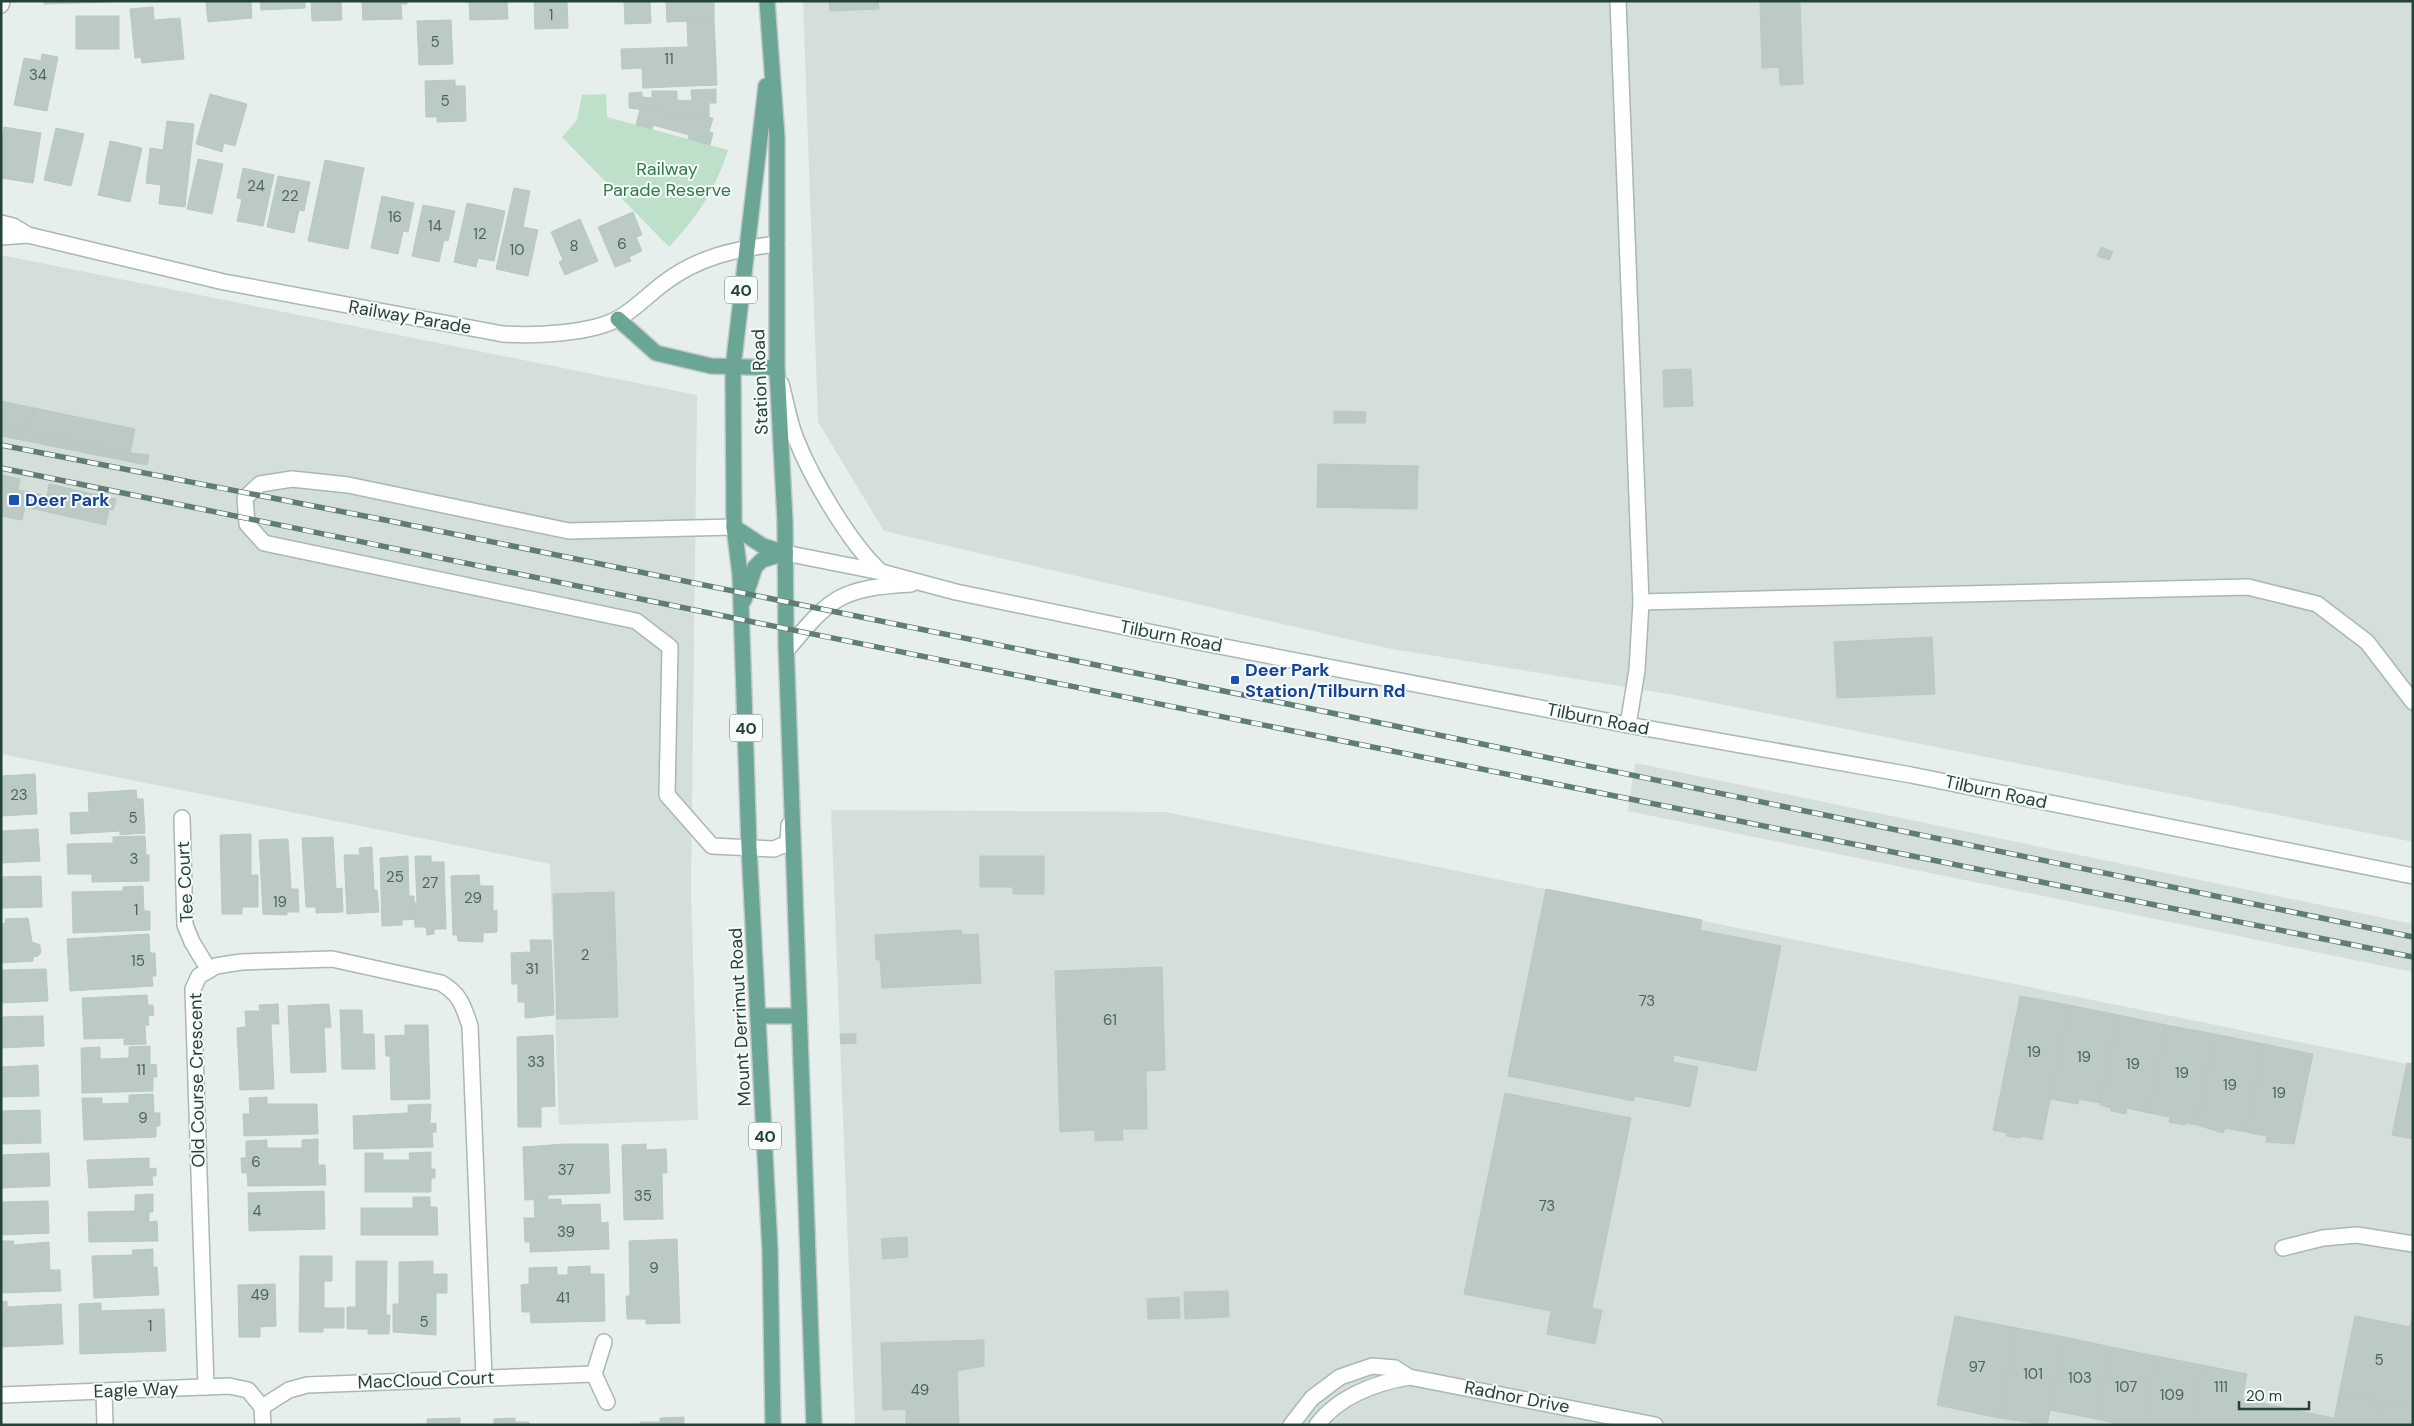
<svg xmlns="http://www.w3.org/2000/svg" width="2414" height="1426" viewBox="0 0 2414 1426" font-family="'DM Sans',sans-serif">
<rect width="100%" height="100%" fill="#e6efeb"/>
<g fill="#d4dfda">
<polygon points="803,1 2413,1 2413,842 1675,695 1386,648 884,531 818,422"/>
<polygon points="1,255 697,395 691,892 698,1120 559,1125 550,864 1,754"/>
<polygon points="1635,763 2413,924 2413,972 1628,811"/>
<polygon points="831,810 1166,812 2413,1065 2413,1425 855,1425"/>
</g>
<path fill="#bfe0c8" d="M606 94 607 117 728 150C716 188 697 218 669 247L562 137 577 120 582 95Z"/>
<g fill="#bbcac4" stroke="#b8c9c2">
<polygon points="44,1 109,1 109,2 44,4"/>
<polygon points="213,1 251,1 252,18 208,22 206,3"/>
<polygon points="260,1 305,1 305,8 261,10"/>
<polygon points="311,1 341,1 342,20 312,21"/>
<polygon points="362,1 407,1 407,4 401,4 402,19 363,20"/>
<polygon points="469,1 507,1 508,19 470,20"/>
<polygon points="534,1 567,1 568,28 535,29"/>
<polygon points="624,1 650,1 651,23 625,24"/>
<polygon points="666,1 714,1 714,20 667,22"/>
<polygon points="829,1 878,1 879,9 830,11"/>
<polygon points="1760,1 1800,1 1803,84 1780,85 1779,67 1762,68"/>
<polygon points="153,7 154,20 180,18 184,59 142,63 141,57 135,58 130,9"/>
<rect x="76" y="16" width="43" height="33"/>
<polygon points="451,20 453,64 419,65 417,21"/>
<polygon points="714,20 717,85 643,88 642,68 622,69 621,49 688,47 687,21"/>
<polygon points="42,54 58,57 47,111 14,105 24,58 41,61"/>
<polygon points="455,80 455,86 465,86 466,121 437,122 437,117 426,117 425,81"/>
<polygon points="716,89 716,103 709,103 709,117 629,108 629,93 642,92 642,97 652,98 652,91 677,91 677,100 692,101 691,90"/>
<polygon points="210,94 247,104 235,146 224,143 222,152 196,144"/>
<polygon points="640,109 713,118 709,132 713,133 710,145 688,139 689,135 653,125 652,129 636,125"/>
<polygon points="167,121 194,124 185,207 159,204 161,185 146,183 150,148 163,150"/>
<polygon points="4,127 41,133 33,183 1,178 1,146"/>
<polygon points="56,128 84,134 71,186 44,180"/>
<polygon points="110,141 142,148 130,202 98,195"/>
<polygon points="198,159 223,164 212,214 187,209"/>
<polygon points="325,160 364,168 348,249 308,241"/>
<polygon points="243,168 274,175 263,226 237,221 242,199 237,198"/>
<polygon points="278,176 310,182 304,211 299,210 294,233 267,227"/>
<polygon points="514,188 530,191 523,227 538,230 528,276 496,269"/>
<polygon points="382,196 414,203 408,232 403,231 398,254 371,248"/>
<polygon points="467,203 505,211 494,261 478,258 476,267 454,262"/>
<polygon points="423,205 455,211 448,241 444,240 439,262 412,256"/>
<polygon points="633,212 642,235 636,237 642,251 629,257 631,261 615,267 598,227"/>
<polygon points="580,219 598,261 565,275 559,262 563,260 551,232"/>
<polygon points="2101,247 2113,252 2109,260 2097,256"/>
<polygon points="1691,369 1693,406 1664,407 1663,370"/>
<polygon points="1,401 34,408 29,432 1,426"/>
<polygon points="34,408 135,429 130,453 29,432"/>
<polygon points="1334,411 1366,412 1365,423 1334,423"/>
<polygon points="1,426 130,453 149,455 147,465 1,436"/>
<polygon points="1318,464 1418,466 1417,509 1317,507"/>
<polygon points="1,475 20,479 18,490 1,486"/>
<polygon points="49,484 116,499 113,510 47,496"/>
<polygon points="1,486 28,492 22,520 1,516"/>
<polygon points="28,492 109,509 106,525 25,507"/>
<polygon points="1932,637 1935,694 1837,698 1834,642"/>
<polygon points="35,774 37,814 1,816 1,776"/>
<polygon points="136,790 137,799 143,799 145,833 120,835 120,831 71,834 70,813 89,812 88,793"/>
<polygon points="38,829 40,861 1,863 1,831"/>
<polygon points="251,834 251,875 258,875 258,907 242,907 242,914 222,914 220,835"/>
<polygon points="145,836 146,855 149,855 149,881 92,882 92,874 68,874 67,844 113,843 113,837"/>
<polygon points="333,837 336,889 342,888 343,912 316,913 316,907 306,907 302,838"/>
<polygon points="288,839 291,889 298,889 299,912 287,912 287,915 263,914 259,840"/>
<polygon points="372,847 374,890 377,890 379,912 347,914 344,855 360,855 359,848"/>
<polygon points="408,856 409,896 414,896 415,919 402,920 402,925 382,926 380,858"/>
<polygon points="415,856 431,856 431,862 444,862 446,929 434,929 434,934 427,935 426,927 415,927 414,903 417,903"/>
<polygon points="980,856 1044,856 1044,894 1013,894 1013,887 980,887"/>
<polygon points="479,875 480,886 493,886 493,911 497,910 497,932 483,933 483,942 458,941 457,935 453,935 451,876"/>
<polygon points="41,876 42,907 1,908 1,877"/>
<polygon points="143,886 144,911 150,911 150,930 73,933 72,892 123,891 123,887"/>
<polygon points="1546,889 1702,920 1700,930 1781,946 1756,1071 1674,1055 1673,1062 1698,1067 1690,1107 1635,1096 1634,1101 1508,1076"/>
<polygon points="614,892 618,1017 557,1019 553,894"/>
<polygon points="28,918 32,942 40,945 41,952 38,956 33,957 33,961 1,963 1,924 6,923 5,919"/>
<polygon points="961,930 962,935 978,934 981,983 882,988 880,960 876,960 875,935"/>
<polygon points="149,934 150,953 155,953 156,976 152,976 153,986 70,991 67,939"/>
<polygon points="530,940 551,940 554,1015 525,1018 525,1002 518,1002 518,984 512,984 511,953 531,952"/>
<polygon points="1162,967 1165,1070 1146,1071 1147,1129 1122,1129 1123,1140 1095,1141 1095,1130 1060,1132 1055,971"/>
<polygon points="46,969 48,1001 1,1003 1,970"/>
<polygon points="147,995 148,1005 153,1005 154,1015 148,1016 149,1025 145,1025 146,1044 124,1045 124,1038 84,1039 82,998"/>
<polygon points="2020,996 2069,1005 2042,1140 2021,1136 2020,1138 2006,1136 2007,1133 1993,1130"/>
<polygon points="278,1004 279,1024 271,1024 274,1089 240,1090 237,1028 246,1027 245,1011 260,1011 259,1005"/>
<polygon points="329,1004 331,1027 324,1028 326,1072 291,1073 288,1006"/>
<polygon points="2069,1005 2118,1015 2100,1103 2079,1099 2078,1104 2050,1099"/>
<polygon points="340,1010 362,1010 363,1034 374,1034 375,1069 342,1069"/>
<polygon points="2118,1015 2166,1025 2149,1113 2127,1108 2126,1114 2111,1111 2111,1108 2100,1105"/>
<polygon points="43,1016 44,1046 1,1048 1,1017"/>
<polygon points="405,1025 428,1025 430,1099 391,1100 390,1056 386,1056 385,1036 405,1035"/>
<polygon points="2166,1025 2215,1034 2197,1125 2185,1123 2185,1125 2169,1122 2170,1117 2149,1113"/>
<polygon points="840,1034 856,1034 856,1043 841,1044"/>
<polygon points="2215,1034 2264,1044 2246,1132 2225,1128 2223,1133 2197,1125"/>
<polygon points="553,1035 555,1106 541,1107 541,1127 518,1127 517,1037"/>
<polygon points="2264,1044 2313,1054 2294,1144 2266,1142 2267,1136 2246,1132"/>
<polygon points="150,1046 150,1065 156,1064 157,1077 153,1077 153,1091 82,1093 81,1048 100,1047 100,1059 129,1058 129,1047"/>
<polygon points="2407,1063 2413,1064 2413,1139 2392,1135"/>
<polygon points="38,1065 39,1096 1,1097 1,1067"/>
<polygon points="1505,1093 1631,1118 1592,1308 1602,1310 1595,1344 1547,1334 1551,1311 1464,1294"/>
<polygon points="153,1094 154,1113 160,1113 160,1126 156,1126 156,1137 84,1140 82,1098 102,1098 102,1104 129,1103 129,1095"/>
<polygon points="267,1097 267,1104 317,1104 318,1134 244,1136 243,1114 250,1114 249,1098"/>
<polygon points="431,1104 430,1124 436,1123 436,1132 432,1132 433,1147 354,1149 353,1116 408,1113 408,1105"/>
<polygon points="40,1110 41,1143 1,1144 1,1111"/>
<polygon points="318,1139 318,1165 325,1165 326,1185 248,1186 247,1173 242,1173 241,1158 246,1158 246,1141 267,1140 267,1148 302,1148 302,1140"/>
<polygon points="565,1144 608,1144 610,1193 548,1195 548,1199 525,1200 523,1147"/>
<polygon points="646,1144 646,1150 666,1149 667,1173 662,1173 663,1219 624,1220 622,1145"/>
<polygon points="431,1152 431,1169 435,1169 435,1178 431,1178 431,1192 365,1192 365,1153 383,1153 383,1160 410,1160 409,1153"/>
<polygon points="49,1153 50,1186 1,1188 1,1155"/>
<polygon points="149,1158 149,1169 156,1168 156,1176 152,1176 153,1185 89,1188 87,1160"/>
<polygon points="324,1191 325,1229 249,1231 248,1193"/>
<polygon points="153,1194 153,1212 149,1212 149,1222 157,1221 158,1241 89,1242 88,1212 135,1211 135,1195"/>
<polygon points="413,1197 430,1197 430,1207 437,1207 438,1235 361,1235 361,1208 413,1208"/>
<polygon points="561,1199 561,1205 600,1204 601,1223 608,1222 609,1249 530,1252 530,1242 525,1242 524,1218 535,1218 534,1200"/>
<polygon points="48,1201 49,1233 1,1235 1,1202"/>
<polygon points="907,1237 908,1257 883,1259 881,1239"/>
<polygon points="677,1239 680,1323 646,1324 646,1319 627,1319 626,1296 630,1296 629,1241"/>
<polygon points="1,1241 14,1241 13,1245 49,1242 50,1270 60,1270 61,1291 1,1293"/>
<polygon points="153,1249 153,1267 157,1267 159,1295 94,1298 92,1256 133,1255 132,1250"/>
<polygon points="300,1256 332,1256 332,1281 324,1281 324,1308 344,1308 344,1328 323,1328 323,1332 299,1332"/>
<polygon points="356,1261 387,1261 386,1315 390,1315 389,1334 368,1334 368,1329 347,1329 347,1307 356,1307"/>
<polygon points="433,1261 433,1274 447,1274 447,1293 436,1293 436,1335 393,1332 393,1304 399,1304 399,1262"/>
<polygon points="590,1266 590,1274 604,1274 605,1321 531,1323 530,1312 522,1312 521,1285 529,1284 529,1268 557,1267 557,1275 568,1275 568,1267"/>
<polygon points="275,1284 276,1326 260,1327 260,1337 239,1337 238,1285"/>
<polygon points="1228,1291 1229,1317 1185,1319 1184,1292"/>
<polygon points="1179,1297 1180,1318 1148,1319 1147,1299"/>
<polygon points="7,1301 7,1307 61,1304 63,1344 1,1347 1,1302"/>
<polygon points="101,1303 101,1311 164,1309 166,1351 80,1354 79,1304"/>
<polygon points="2413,1314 2413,1408 2339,1394 2355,1316 2410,1327"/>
<polygon points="1955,1316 2017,1328 1999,1418 1937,1405"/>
<polygon points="2017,1328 2065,1337 2047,1425 1999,1418"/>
<polygon points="2065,1337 2111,1347 2096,1419 2050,1410"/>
<polygon points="984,1340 984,1366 957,1371 959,1425 906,1425 906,1409 883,1410 881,1343"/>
<polygon points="2111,1347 2156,1356 2142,1425 2124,1425 2096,1419"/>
<polygon points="2156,1356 2202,1365 2190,1425 2142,1425"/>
<polygon points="2202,1365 2247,1374 2237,1425 2190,1425"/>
<polygon points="2339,1394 2382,1402 2377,1425 2333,1425"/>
<polygon points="2242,1399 2334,1418 2333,1425 2237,1425"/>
<polygon points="2382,1402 2413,1408 2413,1425 2377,1425"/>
<polygon points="684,1417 684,1425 641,1425 640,1422 660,1422 660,1418"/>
<polygon points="460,1418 460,1425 414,1425 427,1424 427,1419"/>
<polygon points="515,1418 515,1422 529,1422 529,1425 494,1425 494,1419"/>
</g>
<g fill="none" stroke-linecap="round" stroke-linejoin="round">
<g stroke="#a8b8b2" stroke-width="18">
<g id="minor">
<polyline points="1618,1 1641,602 1637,670 1628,725"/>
<polyline points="1,5 2,1"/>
<path d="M1 223 13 226 28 235 224 282 503 334C533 336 592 334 619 318 635 309 649 294 664 283 698 257 735 249 777 244"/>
<polyline points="1,237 28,235"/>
<path d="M781 384C786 402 789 422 796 439 811 477 850 544 880 571"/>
<polyline points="734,527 569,531 348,485 292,479 260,484 245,498 247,524 264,543 636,621 670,647 667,795 712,846 774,849 788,843 789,825"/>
<polyline points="785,553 881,572 956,592 1183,639 1628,725 1911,775 2413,876"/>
<polyline points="1641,602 2248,587 2317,604 2367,642 2413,702"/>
<path d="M787 650C831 597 840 588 911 584"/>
<polyline points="182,818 185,925 192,942 209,970"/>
<polyline points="2283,1248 2323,1238 2357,1235 2413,1244"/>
<polyline points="604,1342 594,1374 607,1402"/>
<path d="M206 1387 193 989 199 976 216 966 241 962 332 959 441 983C460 994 463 1005 470 1026L484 1377"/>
<polyline points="104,1392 105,1425"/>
<polyline points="1,1395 229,1386 248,1390 262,1407"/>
<polyline points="262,1407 289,1390 307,1385 594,1374"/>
<polyline points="262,1407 263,1425"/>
<polyline points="1291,1425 1312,1398 1340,1377 1372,1366 1395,1368 1409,1377"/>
<path d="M1317 1425C1338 1397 1375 1383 1409 1377L1655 1425"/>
</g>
</g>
<g stroke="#c2cac8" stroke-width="18">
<g id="major">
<polyline points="767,1 777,137 777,368 785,521 786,643 814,1425"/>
<polyline points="766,86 733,368 734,527 740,574 749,847 770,1250 773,1425"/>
<polyline points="618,319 656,353 711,366 777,368"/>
<polyline points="734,527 763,546 785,553"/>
<polyline points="744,600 755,567 762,560 785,553"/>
<polyline points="759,1016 799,1016"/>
</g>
</g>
<use href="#minor" stroke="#fff" stroke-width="15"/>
<use href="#major" stroke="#6aa596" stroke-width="15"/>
<g stroke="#5f7d75" stroke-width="5.5">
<g id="rail">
<polyline points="1,445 385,520 1366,720 2413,937"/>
<polyline points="1,468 758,623 2413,957"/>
</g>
</g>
<use href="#rail" stroke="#f7fbf9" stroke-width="4" stroke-dasharray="11" stroke-linecap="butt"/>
</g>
<g fill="#1a4fb4" stroke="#f7fbf9" stroke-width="2">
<rect x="8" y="494" width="12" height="12" rx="2.5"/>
<rect x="1230" y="675" width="10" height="10" rx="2.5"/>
</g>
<g text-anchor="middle" stroke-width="4" stroke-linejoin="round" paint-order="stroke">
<g font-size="15" fill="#4a645c">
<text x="551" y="20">1</text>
<text x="435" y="47">5</text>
<text x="669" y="64">11</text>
<text x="38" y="80">34</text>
<text x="445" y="106">5</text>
<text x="256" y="191">24</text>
<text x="290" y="201">22</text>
<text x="395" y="222">16</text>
<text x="435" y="231">14</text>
<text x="480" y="239">12</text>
<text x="622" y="249">6</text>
<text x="574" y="251">8</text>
<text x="517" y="255">10</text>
<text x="19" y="800">23</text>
<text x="133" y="823">5</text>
<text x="134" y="864">3</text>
<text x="395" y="882">25</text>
<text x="430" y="888">27</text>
<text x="473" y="903">29</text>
<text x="280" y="907">19</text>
<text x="136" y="915">1</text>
<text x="585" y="960">2</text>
<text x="138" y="966">15</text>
<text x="532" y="974">31</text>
<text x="1647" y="1006">73</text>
<text x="1110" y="1025">61</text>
<text x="2034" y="1057">19</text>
<text x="2084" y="1062">19</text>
<text x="536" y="1067">33</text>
<text x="2133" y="1069">19</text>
<text x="141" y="1075">11</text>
<text x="2182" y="1078">19</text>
<text x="2230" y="1090">19</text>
<text x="2279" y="1098">19</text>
<text x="143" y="1123">9</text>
<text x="256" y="1167">6</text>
<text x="566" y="1175">37</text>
<text x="643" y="1201">35</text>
<text x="1547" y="1211">73</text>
<text x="257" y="1216">4</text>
<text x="566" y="1237">39</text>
<text x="654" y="1273">9</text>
<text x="260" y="1300">49</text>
<text x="563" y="1303">41</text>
<text x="424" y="1327">5</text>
<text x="150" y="1331">1</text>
<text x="2379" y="1365">5</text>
<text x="1977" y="1372">97</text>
<text x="2033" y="1379">101</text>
<text x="2080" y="1383">103</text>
<text x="2126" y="1392">107</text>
<text x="2221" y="1392">111</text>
<text x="920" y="1395">49</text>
<text x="2172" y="1400">109</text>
</g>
<g fill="#f7fbf9" stroke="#637a73" stroke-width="1">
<rect x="725" y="276.5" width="32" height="27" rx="4"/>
<rect x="730" y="714.5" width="32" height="27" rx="4"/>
<rect x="749" y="1122.5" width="32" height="27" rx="4"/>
</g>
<g font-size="16" font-weight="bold" fill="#24423a">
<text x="741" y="296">40</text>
<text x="746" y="734">40</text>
<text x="765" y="1142">40</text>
</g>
<g font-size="18" fill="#2d7a4b" stroke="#f7fbf9">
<text x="667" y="175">Railway<tspan x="667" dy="21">Parade Reserve</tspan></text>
</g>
<g font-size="18" fill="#24423a" stroke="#f7fbf9">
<text transform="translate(410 317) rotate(10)" y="6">Railway Parade</text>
<text transform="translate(760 382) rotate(-92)" y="6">Station Road</text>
<text transform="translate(1171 636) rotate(11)" y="6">Tilburn Road</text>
<text transform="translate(1598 719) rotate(11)" y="6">Tilburn Road</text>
<text transform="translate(1996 792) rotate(12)" y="6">Tilburn Road</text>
<text transform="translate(185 882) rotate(-93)" y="6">Tee Court</text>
<text transform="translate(740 1017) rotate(-93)" y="6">Mount Derrimut Road</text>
<text transform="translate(197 1080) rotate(-91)" y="6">Old Course Crescent</text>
<text transform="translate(426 1380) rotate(-2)" y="6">MacCloud Court</text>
<text transform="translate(136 1390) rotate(-2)" y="6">Eagle Way</text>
<text transform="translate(1517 1397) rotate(11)" y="6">Radnor Drive</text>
</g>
<g font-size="18" font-weight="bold" fill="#164399" stroke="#f7fbf9" text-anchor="start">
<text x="25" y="506">Deer Park</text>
<text x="1245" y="676">Deer Park<tspan x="1245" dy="21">Station/Tilburn Rd</tspan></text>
</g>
</g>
<rect width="2414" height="1426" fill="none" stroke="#24423a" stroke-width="5"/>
<path d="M2239 1401v8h70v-8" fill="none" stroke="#24423a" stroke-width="2.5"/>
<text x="2246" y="1401" font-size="15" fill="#24423a" stroke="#f7fbf9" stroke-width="4" paint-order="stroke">20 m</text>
</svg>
